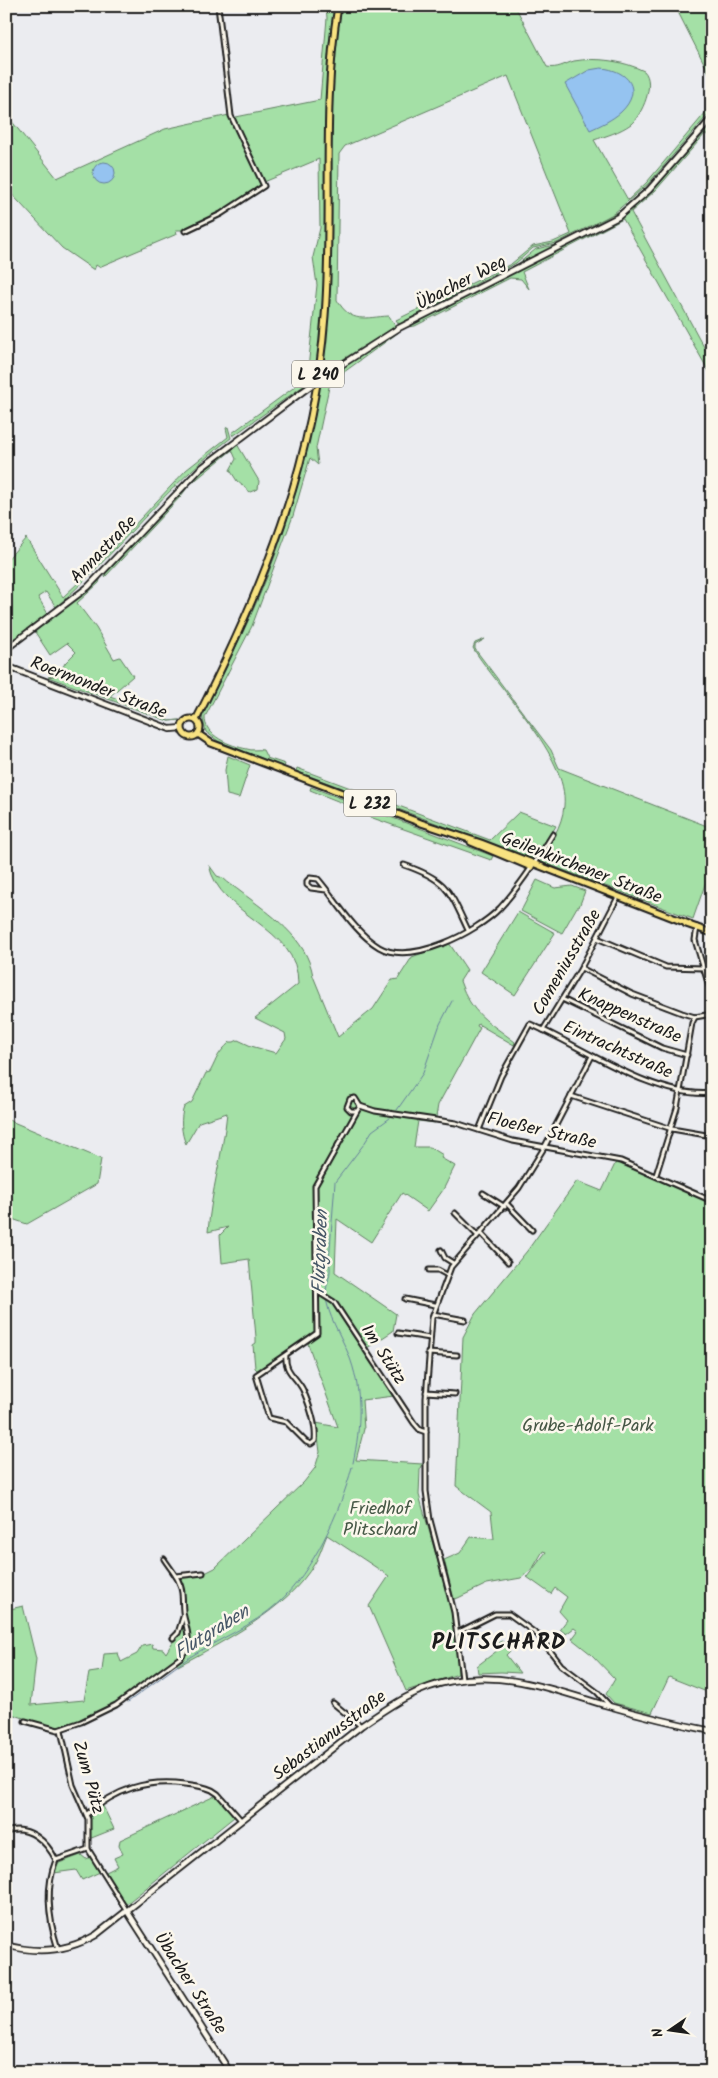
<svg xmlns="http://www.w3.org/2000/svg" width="718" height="2078" viewBox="0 0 718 2078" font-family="Kalam,sans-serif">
<rect width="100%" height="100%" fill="#ebecf0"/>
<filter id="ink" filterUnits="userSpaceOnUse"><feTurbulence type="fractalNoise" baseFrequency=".02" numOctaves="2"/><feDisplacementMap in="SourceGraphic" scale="10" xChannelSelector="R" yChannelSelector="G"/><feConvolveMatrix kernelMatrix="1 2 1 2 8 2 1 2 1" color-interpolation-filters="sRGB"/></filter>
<g filter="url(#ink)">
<g fill="#a4e0a6" stroke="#607e61">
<path d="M326 6H515L547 67C558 69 564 64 574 61 597 57 624 61 644 71 656 83 642 115 631 124 620 132 606 136 594 140L628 200 647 182 712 105V110L649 183 613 214 557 243 533 248 516 263 399 324 396 320 511 264 533 246 553 242 571 234 508 76 345 146 339 154 337 300C352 325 365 317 389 316L396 326 321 373 322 369 316 377 233 436 232 433 304 380 308 368 317 285 313 257 320 228 319 159 264 182 252 194 228 210 191 230H176L177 234 99 267 96 265 94 270 62 248 6 188V114L57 178 165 129 229 115 231 118 320 100 327 18Z"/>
<polygon points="675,6 712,6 712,79"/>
<path d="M712 112V116C678 155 647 197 603 223L401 324 518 264 536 249 559 244 619 211 650 184Z"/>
<polygon points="707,130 712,134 712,137 705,134 656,190 631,212 712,362 712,377 623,219 522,272 529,289 521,279 510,278 415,326 407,327 616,221 649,194"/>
<path d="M399 332 340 375 329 387 316 448 318 465 310 458 293 516 252 626 205 717C204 736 231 746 247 749 252 751 258 749 263 750L267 758 285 764 284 767 218 741 206 732 202 716C224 670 248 625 267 577 292 514 308 449 320 382L350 361Z"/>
<path d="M228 427 231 438C165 486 117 554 56 607L46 592 38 597 48 614 13 640 6 629V561L26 538 63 597 98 564 186 470 228 437 226 428Z"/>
<polygon points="237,444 259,481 258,489 250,492 237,481 230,470 236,459 232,450 192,483 194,476 228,450 232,450"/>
<polygon points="187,484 187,488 181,496 105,577 106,571"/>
<polygon points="101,577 99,583 77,603 96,628 114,659 120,657 133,676 110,696 165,716 168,721 180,720 168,721 48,677 59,675 65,663 76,652 67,643 50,655 35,632"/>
<path d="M485 639 475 645V649L551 750 559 768 712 828V873H709L693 919 539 861C550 843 562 827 564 806 569 756 498 689 473 648L475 643Z"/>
<polygon points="228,756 250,765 239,798 227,795 225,770"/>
<polygon points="297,768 490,840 519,812 556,826 535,860 296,771"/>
<polygon points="311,787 493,856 491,860 353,811 355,808 310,790"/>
<path d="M209 865 217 876 223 878C229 884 235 887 241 892 270 914 307 938 313 976L338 1037 373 1009 392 980 398 979 412 957 449 943 467 970 460 981C472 1015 488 1021 515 1042L514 1045 478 1024 477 1026 480 1028 438 1105 435 1123 418 1121 414 1147H430L443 1155 441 1158 455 1166 443 1190 428 1211 402 1193 371 1242 337 1219 335 1272 396 1314 393 1331 364 1350 394 1396 362 1400 364 1429 356 1460 423 1464 420 1470 419 1495 450 1604 457 1651 458 1674 406 1691 369 1606 389 1576 327 1535C323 1544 320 1555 315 1563 287 1610 224 1641 178 1666L175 1662 114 1708 60 1728H53L6 1712V1610L23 1606 36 1659 31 1705 84 1700 89 1673 102 1671 104 1654 118 1653 121 1662 137 1654 142 1646 152 1644 153 1648 163 1649 166 1653 180 1630 181 1604 185 1601 184 1593 177 1576H199L215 1568 304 1482 315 1468 320 1452 316 1423 338 1427 308 1344 310 1342 308 1338 257 1370 255 1368 253 1345 256 1343V1337L249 1259 222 1263 220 1235 228 1227 208 1232C211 1192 223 1153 227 1113L199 1122 186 1144C181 1134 180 1117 184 1107L192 1102 206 1073 210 1072C218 1057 216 1055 230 1042H234L238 1040 251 1046 276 1053 286 1039 285 1033 255 1018 298 984C299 926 219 917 209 865Z"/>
<polygon points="537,880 555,888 572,886 585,891 579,907 577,907 562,933 521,911"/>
<polygon points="518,912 555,933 515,995 481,972"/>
<polygon points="6,1119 101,1159 97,1184 27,1224 6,1217"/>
<polygon points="616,1162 712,1201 712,1694 669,1677 652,1713 614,1703 606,1694 615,1679 591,1654 572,1639 578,1631 574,1628 566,1634 560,1629 567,1620 559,1611 567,1597 555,1588 551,1594 527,1577 546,1552 543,1551 533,1568 521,1578 487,1584 458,1598 454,1599 444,1560 460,1553 471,1537 494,1539 491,1512 456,1486 463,1337 475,1314 527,1251 577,1181 602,1191"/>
<polygon points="502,1641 510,1651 506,1655 520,1673 501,1672 478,1673 477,1666 498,1650 495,1644"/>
<polygon points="217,1795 234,1817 125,1905 104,1873 118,1866 114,1858 123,1854 119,1846 120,1840"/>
<polygon points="102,1804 114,1829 89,1839 90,1817"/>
<polygon points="81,1855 86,1859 91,1857 100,1872 82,1880 76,1870 54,1873 59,1863"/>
</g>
<g fill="#95c3f0" stroke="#65809b">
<path d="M601 68C628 70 644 90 621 112 612 120 601 125 590 130L565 84 589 70Z"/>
<circle cx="104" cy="173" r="11"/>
</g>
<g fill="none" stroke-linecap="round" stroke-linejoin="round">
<g stroke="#65809b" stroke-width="1">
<polyline points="397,1110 423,1073 440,1024 452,1001"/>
<path d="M353 1463C361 1426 363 1390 348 1353 341 1336 327 1314 326 1296 325 1283 333 1274 329 1262L335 1182 364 1144 372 1131 390 1118"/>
<path d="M128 1702C149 1687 169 1671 190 1657 218 1639 253 1626 278 1603 313 1571 340 1513 352 1467"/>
</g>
<g stroke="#1c1c1c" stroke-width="7">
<g id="street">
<polyline points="185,231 221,214 264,186 231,116 218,6"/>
<path d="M404 865C448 880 449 890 468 930"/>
<path d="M326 890 311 888 307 885V881L310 878 318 879C337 901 354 932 379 947 411 966 477 932 500 908 521 885 537 860 553 834"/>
<polyline points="697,927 695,940 712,996"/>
<polyline points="597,938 666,967 704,968 712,971"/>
<polyline points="581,968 632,994 682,1013 695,1017 712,1014"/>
<polyline points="562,999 662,1048 687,1055"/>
<polyline points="543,1030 581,968 618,897"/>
<polyline points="571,1096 672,1129 712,1136"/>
<polyline points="356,1111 351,1111 347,1107 350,1099 355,1098 360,1106 375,1111 456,1123 513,1141 621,1161 712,1201"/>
<path d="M479 1130 501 1076 530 1024C582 1046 654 1099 712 1093"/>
<polyline points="656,1175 677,1108 692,1023 695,1017"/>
<polyline points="483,1193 505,1207"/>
<polyline points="507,1204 532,1230"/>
<polyline points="455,1213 477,1235"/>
<polyline points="480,1232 508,1262"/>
<polyline points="441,1250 445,1258 453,1263"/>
<polyline points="429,1270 438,1270 447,1275"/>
<polyline points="318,1292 334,1302 414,1423 420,1430 426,1432"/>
<polyline points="405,1299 435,1305"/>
<polyline points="433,1314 465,1320"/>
<polyline points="398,1333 430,1338"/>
<polyline points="428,1353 457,1355"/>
<path d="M286 1355C284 1372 296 1376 303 1390 309 1404 317 1425 315 1441L311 1444 306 1442 286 1422 269 1418 256 1375 317 1333 315 1186 360 1106"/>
<polyline points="426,1392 455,1394"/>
<polyline points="176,1576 203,1573"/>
<polyline points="457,1633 495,1614 509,1614 538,1635 561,1665 597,1692 610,1706"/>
<polyline points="173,1638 178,1633 183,1617"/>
<polyline points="462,1679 454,1612 430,1520 426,1491 426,1398 432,1318 451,1267 519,1188 544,1148 592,1056"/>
<polyline points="333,1703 361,1726"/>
<path d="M25 1721 58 1730 81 1722 116 1705 181 1657C192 1643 188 1633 184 1617 182 1610 183 1601 182 1593 181 1580 171 1570 164 1559"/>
<polyline points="61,1730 73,1785 88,1819 88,1849 127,1911"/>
<path d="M87 1814C117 1789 146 1779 185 1784 194 1785 203 1786 212 1790L218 1794 240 1819"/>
<path d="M6 1832C29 1824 47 1842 56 1860"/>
<path d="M56 1860C45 1888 49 1921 58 1949"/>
<polyline points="56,1860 88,1849"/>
</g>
</g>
<g stroke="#1c1c1c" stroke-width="8">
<g id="secondary">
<polyline points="332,371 399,328 618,217 649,190 712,118"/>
<polyline points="6,649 88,587 200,469 302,392"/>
<polyline points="6,666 170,729 182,728"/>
<polyline points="127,1911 230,2072"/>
<path d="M6 1945C37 1954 68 1951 96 1935L361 1726C390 1706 417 1687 452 1681 505 1671 555 1690 605 1705 640 1715 676 1724 712 1731"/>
</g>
</g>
<g stroke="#1c1c1c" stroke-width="9">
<g id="primary">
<circle cx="191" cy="728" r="9"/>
<path d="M196 720C263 588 314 465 325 316 333 213 321 108 338 6"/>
<polyline points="198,734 211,743 421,823 481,843 689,924"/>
<polyline points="471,842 531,867"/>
<polyline points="686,924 712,933"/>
</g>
</g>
<use href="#street" stroke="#fbf7ec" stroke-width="3"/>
<use href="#secondary" stroke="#fbf7ec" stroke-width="4.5"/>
<use href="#primary" stroke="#f8e281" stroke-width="5"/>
<g stroke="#1c1c1c" stroke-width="8" stroke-linecap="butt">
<polyline id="secondary-bridge" points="302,392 332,371"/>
</g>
<use href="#secondary-bridge" stroke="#fbf7ec" stroke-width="4.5"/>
</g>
</g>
<g text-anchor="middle" stroke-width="5" stroke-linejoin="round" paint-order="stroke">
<g fill="#fbf7ec" stroke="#5f5e5a" stroke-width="1">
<rect x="292" y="360.5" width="52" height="27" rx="4"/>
<rect x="344" y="789.5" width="52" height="27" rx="4"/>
</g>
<g font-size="16" font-weight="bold" fill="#1c1c1c">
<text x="318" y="380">L 240</text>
<text x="370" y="809">L 232</text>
</g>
<g font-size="18" fill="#1c1c1c" stroke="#fbf7ec">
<text transform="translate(461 282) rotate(-27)" y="6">Übacher Weg</text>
<text transform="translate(103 549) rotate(-46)" y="6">Annastraße</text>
<text transform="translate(99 687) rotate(21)" y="6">Roermonder Straße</text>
<text transform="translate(582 867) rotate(21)" y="6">Geilenkirchener Straße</text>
<text transform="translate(566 962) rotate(-60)" y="6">Comeniusstraße</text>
<text transform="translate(630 1015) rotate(24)" y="6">Knappenstraße</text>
<text transform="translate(618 1049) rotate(24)" y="6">Eintrachtstraße</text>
<text transform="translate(542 1130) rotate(13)" y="6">Floeßer Straße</text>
<text transform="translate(384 1354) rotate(57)" y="6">Im Stütz</text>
<text transform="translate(329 1735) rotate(-37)" y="6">Sebastianusstraße</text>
<text transform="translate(89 1777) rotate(74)" y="6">Zum Pütz</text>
<text transform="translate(191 1983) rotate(57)" y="6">Übacher Straße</text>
</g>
<g font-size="18" fill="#455745" stroke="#fbf7ec">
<text x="588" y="1431">Grube-Adolf-Park</text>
<text x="380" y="1514">Friedhof<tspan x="380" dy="21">Plitschard</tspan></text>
</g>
<g font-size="19" font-style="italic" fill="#465666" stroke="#fbf7ec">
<text transform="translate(319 1252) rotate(-88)" y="7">Flutgraben</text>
<text transform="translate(211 1631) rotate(-32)" y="7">Flutgraben</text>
</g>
<g font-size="22" font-weight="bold" letter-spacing="1" fill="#1c1c1c" stroke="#fbf7ec">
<text x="499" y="1649">PLITSCHARD</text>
</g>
</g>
<rect width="718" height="2078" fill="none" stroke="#fbf7ec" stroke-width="25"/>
<rect x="12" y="12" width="693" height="2053" fill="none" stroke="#1c1c1c" stroke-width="2" filter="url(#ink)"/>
<g transform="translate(670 2030) rotate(257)" stroke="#fbf7ec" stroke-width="4" paint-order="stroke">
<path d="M0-4L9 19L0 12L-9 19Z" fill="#1c1c1c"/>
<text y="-8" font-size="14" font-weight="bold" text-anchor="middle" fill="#1c1c1c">N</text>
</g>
</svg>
